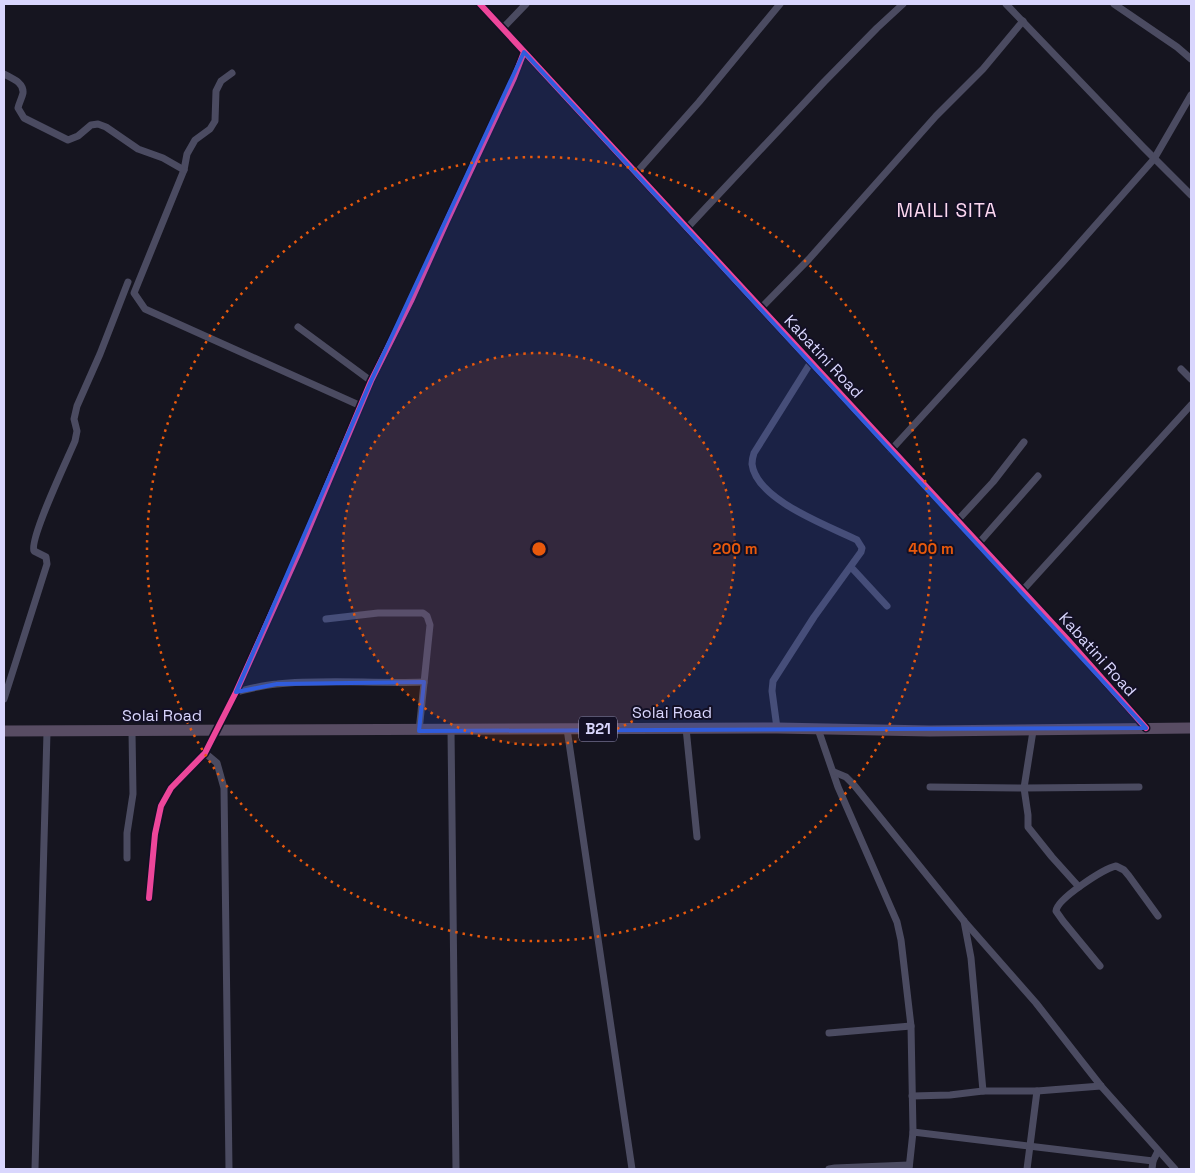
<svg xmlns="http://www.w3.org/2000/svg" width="1195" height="1173" viewBox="0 0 1195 1173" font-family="'Space Grotesk',sans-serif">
<rect width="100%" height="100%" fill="#161520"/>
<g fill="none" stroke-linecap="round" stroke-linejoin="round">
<g stroke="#4b4b61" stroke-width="7">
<polyline points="480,4 1069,641 1146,728"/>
<polyline points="1006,4 1143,147 1191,195"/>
<polyline points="1114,4 1177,47 1191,59"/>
<polyline points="503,28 526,4"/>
<polyline points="232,73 221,81 216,91 215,121 210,129 195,140 187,154 184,170 134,293 145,309 361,406"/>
<path d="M4 74C11 78 24 82 23 93 22 98 19 103 18 108L24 118 68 140 78 136 91 125 98 124 106 127 138 149 163 158 184 170"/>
<polyline points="637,172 699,102 780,4"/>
<polyline points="687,228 824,82 877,28 903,4"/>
<polyline points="761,308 809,259 936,116 983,69 1023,21"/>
<polyline points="298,327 371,381"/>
<polyline points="1181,369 1191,379"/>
<polyline points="891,450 1063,262 1154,159 1191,95"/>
<polyline points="957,521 993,482 1024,442"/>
<polyline points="978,544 1038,476"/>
<polyline points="851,567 887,606"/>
<polyline points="1022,591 1191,405"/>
<polyline points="326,619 378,613 423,613 427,616 430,625 419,731"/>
<path d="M236 692C249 689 263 685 277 684 326 679 375 684 424 682"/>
<path d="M4 699 47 564 46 557 34 551C29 539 68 458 75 441L77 431 74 419 77 406 100 354 128 282"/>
<polyline points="686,728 697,837"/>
<path d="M777 728 772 691 773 681 814 617 861 552 862 548 857 540C829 526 756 500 752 464 752 461 753 456 754 453L811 362"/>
<polyline points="567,729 632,1169"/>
<polyline points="818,729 838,787 897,922 901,940 911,1026 913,1132 909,1169"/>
<polyline points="451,730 456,1169"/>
<polyline points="1033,731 1024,788 1028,815 1028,827 1052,857 1079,887"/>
<polyline points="205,753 217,763 224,788 229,1169"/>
<polyline points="834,772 846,777 854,785 964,921 1036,1003 1101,1086 1175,1169"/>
<polyline points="930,787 1024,788 1139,787"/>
<polyline points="127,858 127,833 133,794 132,732"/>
<polyline points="149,898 155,834 161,806 171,788 205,753 236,692 299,552 371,381 411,301 447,221 514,78 524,52"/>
<polyline points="964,921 971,958 983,1091"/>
<path d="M1100 966 1063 921 1056 911C1057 899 1103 869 1116 866L1124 870 1129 876 1158 916"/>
<polyline points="829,1033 911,1026"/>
<polyline points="912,1096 950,1095 983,1091 1037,1091 1101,1086"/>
<polyline points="913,1132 1153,1161 1158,1151"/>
<polyline points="35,1169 47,732"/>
<polyline points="829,1169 835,1168 909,1165"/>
<polyline points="1027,1169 1037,1091"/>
<polyline points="1152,1169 1153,1161"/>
</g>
<polyline stroke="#584c63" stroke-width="11" points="4,731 777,728 930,731 1191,728"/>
<g stroke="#131025" stroke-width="9">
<g id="cycleway">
<polyline points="480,4 1069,641 1146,728"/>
<polyline points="149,898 155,834 161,806 171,788 205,753 236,692 299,552 371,381 411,301 447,221 514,78 524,52"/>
</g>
</g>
<use href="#cycleway" stroke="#ed469a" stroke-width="6"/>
</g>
<path fill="#305cdc" fill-opacity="0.2" stroke="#305cdc" stroke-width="4" stroke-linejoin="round" d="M524 52 1146 728 419 731 424 682 277 684 236 692 371 381Z"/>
<circle cx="539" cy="549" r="196" fill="#e8590c" fill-opacity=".12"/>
<g fill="none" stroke="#e8590c" stroke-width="2.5" stroke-dasharray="2.5 5">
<circle cx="539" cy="549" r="196"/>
<circle cx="539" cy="549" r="392"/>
</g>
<g text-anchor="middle" stroke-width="4" stroke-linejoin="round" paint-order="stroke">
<rect fill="#131025" stroke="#9e9bbc" stroke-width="1" x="579" y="716.5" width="38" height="25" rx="4"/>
<g font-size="15" font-weight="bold" fill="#d9d6fd">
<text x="598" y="734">B21</text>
</g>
<g font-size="16" fill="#d9d6fd" stroke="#131025">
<text transform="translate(824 356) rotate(47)" y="6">Kabatini Road</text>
<text transform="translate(1098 654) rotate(48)" y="6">Kabatini Road</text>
<text x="672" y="718">Solai Road</text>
<text x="162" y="721">Solai Road</text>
</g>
<g font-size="19" letter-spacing="1" fill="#fdd8f1" stroke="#131025">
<text x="947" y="217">MAILI SITA</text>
</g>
</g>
<circle cx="539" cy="549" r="8" fill="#e8590c" stroke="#131025" stroke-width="2.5"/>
<g font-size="15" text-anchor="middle" font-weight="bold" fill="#e8590c" stroke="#131025" stroke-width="4" stroke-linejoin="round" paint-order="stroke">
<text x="735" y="554">200 m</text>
<text x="931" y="554">400 m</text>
</g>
<rect width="1195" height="1173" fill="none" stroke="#d9d6fd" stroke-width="10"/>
</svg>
